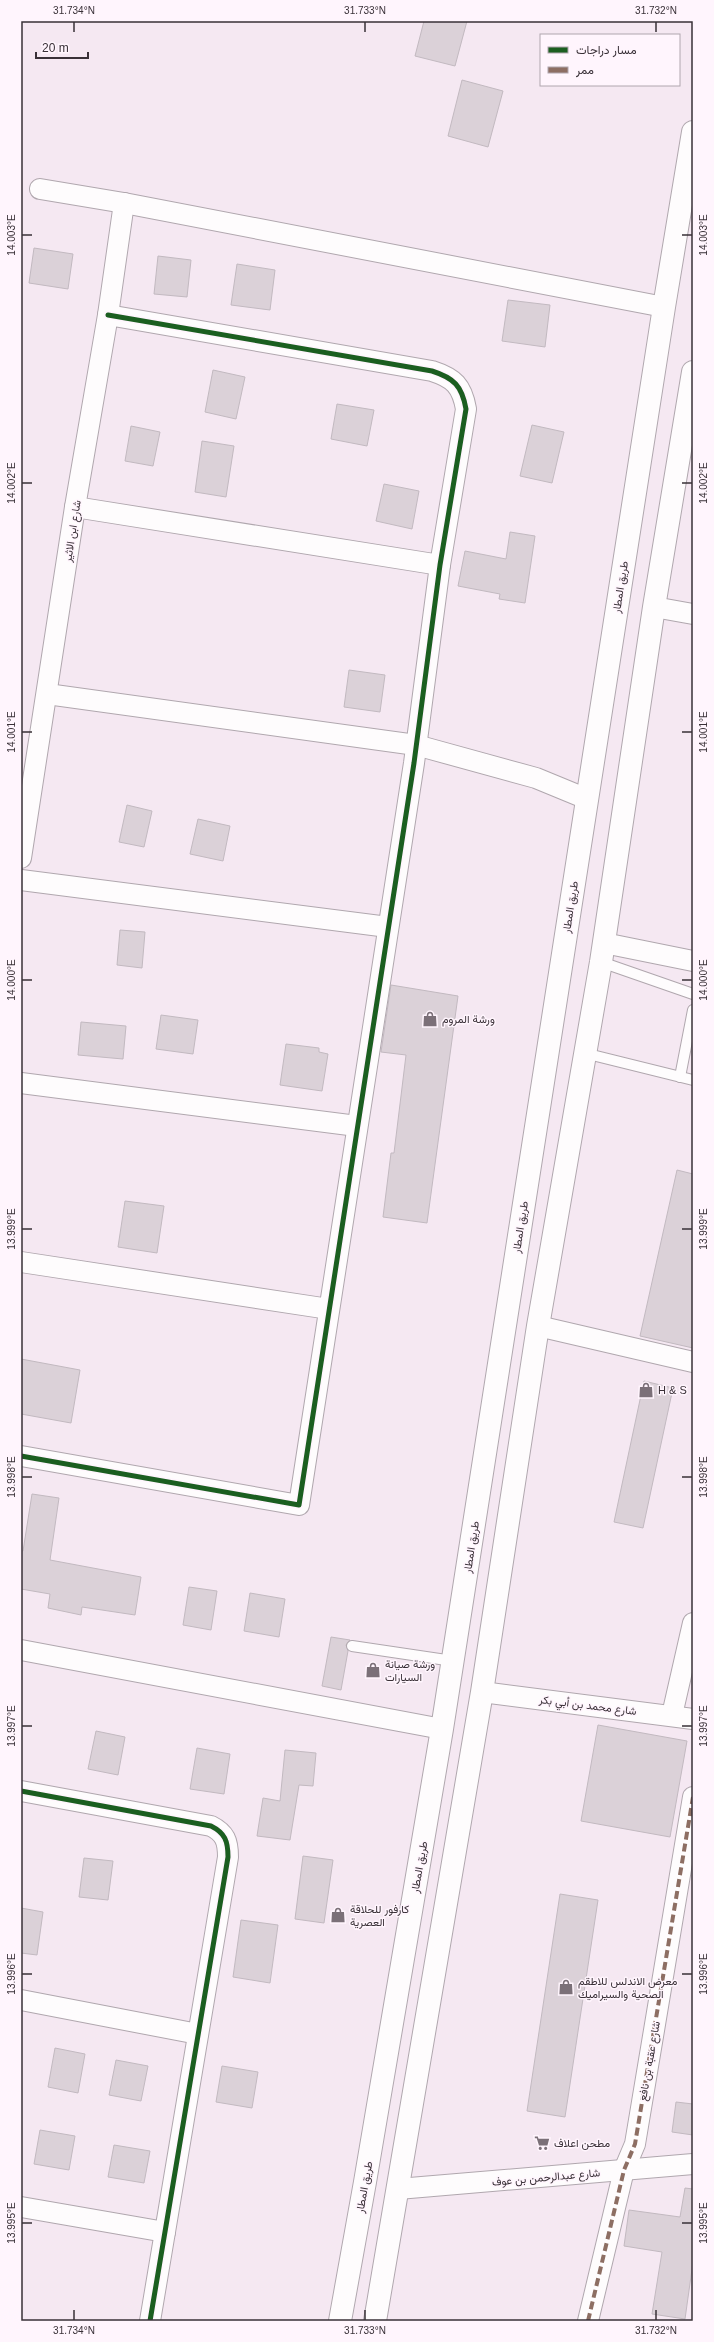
<svg xmlns="http://www.w3.org/2000/svg" width="714" height="2342" viewBox="0 0 714 2342" font-family="Helvetica,Vazirmatn,sans-serif">
<rect width="100%" height="100%" fill="#f5e8f2"/>
<g fill="#dbd1d8" stroke="#c2b9c0">
<polygon points="424,21 467,21 455,66 415,56"/>
<polygon points="462,80 503,91 488,147 448,136"/>
<polygon points="34,248 73,254 68,289 29,283"/>
<polygon points="158,256 191,260 187,297 154,294"/>
<polygon points="237,264 275,270 270,310 231,305"/>
<polygon points="508,300 550,305 545,347 502,341"/>
<polygon points="213,370 245,377 236,419 205,412"/>
<polygon points="337,404 374,410 367,446 331,439"/>
<polygon points="532,425 564,432 552,483 520,476"/>
<polygon points="131,426 160,432 153,466 125,461"/>
<polygon points="202,441 234,446 226,497 195,492"/>
<polygon points="384,484 419,491 412,529 376,521"/>
<polygon points="510,532 535,536 525,603 499,599 500,594 458,586 465,551 506,559"/>
<polygon points="349,670 385,675 380,712 344,707"/>
<polygon points="127,805 152,811 144,847 119,842"/>
<polygon points="198,819 230,826 223,861 190,854"/>
<polygon points="120,930 145,932 142,968 117,965"/>
<polygon points="391,985 458,996 427,1223 383,1217 391,1153 394,1153 406,1055 381,1052"/>
<polygon points="161,1015 198,1020 193,1054 156,1049"/>
<polygon points="81,1022 126,1026 123,1059 78,1055"/>
<polygon points="286,1044 319,1048 319,1052 328,1054 322,1091 280,1085"/>
<polygon points="677,1170 693,1174 693,1348 640,1336"/>
<polygon points="125,1201 164,1206 157,1253 118,1247"/>
<polygon points="21,1359 80,1370 71,1423 21,1414"/>
<polygon points="644,1381 673,1388 643,1528 614,1522"/>
<polygon points="32,1494 59,1498 50,1560 141,1577 135,1615 82,1607 81,1615 48,1608 50,1594 21,1589 21,1551 23,1551"/>
<polygon points="189,1587 217,1591 211,1630 183,1625"/>
<polygon points="250,1593 285,1599 279,1637 244,1631"/>
<polygon points="331,1637 350,1640 346,1645 348,1651 341,1690 322,1686"/>
<polygon points="598,1725 687,1741 670,1837 581,1821"/>
<polygon points="96,1731 125,1737 118,1775 88,1769"/>
<polygon points="197,1748 230,1754 224,1794 190,1789"/>
<polygon points="285,1750 316,1753 313,1786 299,1785 290,1840 257,1836 263,1798 280,1801"/>
<polygon points="303,1856 333,1860 324,1923 295,1919"/>
<polygon points="84,1858 113,1861 108,1900 79,1897"/>
<polygon points="560,1894 598,1900 565,2117 527,2111"/>
<polygon points="21,1908 43,1912 37,1955 21,1953"/>
<polygon points="241,1920 278,1925 270,1983 233,1977"/>
<polygon points="55,2048 85,2054 78,2093 48,2087"/>
<polygon points="116,2060 148,2066 141,2101 109,2095"/>
<polygon points="222,2066 258,2072 252,2108 216,2102"/>
<polygon points="676,2102 693,2104 693,2135 672,2132"/>
<polygon points="40,2130 75,2136 69,2170 34,2164"/>
<polygon points="114,2145 150,2151 144,2183 108,2177"/>
<polygon points="685,2188 693,2189 693,2262 685,2319 652,2314 662,2252 624,2246 629,2210 680,2217"/>
</g>
<g fill="none" stroke-linecap="round" stroke-linejoin="round">
<g stroke="#b0a7ae" stroke-width="12">
<g id="lane">
<polyline points="601,962 693,994"/>
<polyline points="584,1053 693,1080"/>
<polyline points="680,1077 693,1010"/>
<polyline points="352,1646 453,1661"/>
</g>
</g>
<g stroke="#b0a7ae" stroke-width="22">
<g id="street">
<polyline points="40,189 124,203 664,307"/>
<polyline points="75,507 440,565"/>
<polyline points="654,607 693,614"/>
<polyline points="47,694 416,745 536,778 587,799"/>
<polyline points="21,858 75,507 108,315 124,203"/>
<polyline points="21,880 388,927"/>
<polyline points="604,943 693,961"/>
<polyline points="21,1083 357,1126"/>
<polyline points="21,1262 329,1309"/>
<polyline points="538,1326 693,1362"/>
<path d="M21 1456 299 1505 414 763 440 565 466 409C462 386 454 378 432 371L108 315"/>
<polyline points="21,1650 442,1729"/>
<polyline points="482,1692 693,1719"/>
<polyline points="672,1715 693,1623"/>
<path d="M21 1791 211 1826C225 1833 228 1841 228 1857L150 2321"/>
<polyline points="21,2000 198,2034"/>
<polyline points="398,2189 693,2164"/>
<polyline points="21,2207 165,2232"/>
<polyline points="588,2321 624,2170 635,2144 693,1797"/>
</g>
</g>
<g stroke="#b0a7ae" stroke-width="24">
<g id="highway">
<polyline points="340,2321 365,2182 442,1729 664,307 693,132"/>
<polyline points="375,2321 482,1692 538,1326 601,962 654,607 693,372"/>
</g>
</g>
<use href="#lane" stroke="#fefcfd" stroke-width="10"/>
<use href="#street" stroke="#fefcfd" stroke-width="20"/>
<use href="#highway" stroke="#fefcfd" stroke-width="22"/>
<polyline stroke="#8d6e63" stroke-width="4" stroke-dasharray="8 4" stroke-linecap="butt" points="588,2321 624,2170 635,2144 693,1797"/>
<g stroke="#fff5fd" stroke-width="8">
<g id="cycleway">
<path d="M21 1456 299 1505 414 763 440 565 466 409C462 386 454 378 432 371L108 315"/>
<path d="M21 1791 211 1826C225 1833 228 1841 228 1857L150 2321"/>
</g>
</g>
<use href="#cycleway" stroke="#1b5e20" stroke-width="5"/>
</g>
<path fill="none" stroke="#393037" stroke-width="1.5" d="M74 22V32M365 22V32M656 22V32M22 235H32M682 235H692M22 483H32M682 483H692M22 732H32M682 732H692M22 980H32M682 980H692M22 1229H32M682 1229H692M22 1477H32M682 1477H692M22 1726H32M682 1726H692M22 1974H32M682 1974H692M22 2223H32M682 2223H692M74 2310V2320M365 2310V2320M656 2310V2320"/>
<defs>
<g id="shop-bare" transform="scale(1.2)"><path d="M-5-2.5h2.3a2.7 3.5 0 0 1 5.4 0H5L5.5 6h-11ZM-1.5-2.5h3a1.5 2.3 0 0 0-3 0Z" fill="#7b7078" stroke="#fff5fd" stroke-width="2.5" paint-order="stroke"/></g>
<g id="supermarket-bare" transform="scale(1.2)"><path d="M-6-5.5h2.5l.6 2H6L4.5 2H-2.5L-4.4-4H-6ZM-1.5 3.2a1.3 1.3 0 1 0 .1 0ZM3 3.2a1.3 1.3 0 1 0 .1 0Z" fill="#7b7078" stroke="#fff5fd" stroke-width="2.5" paint-order="stroke"/></g>
</defs>
<g fill-rule="evenodd">
<use href="#shop-bare" x="430" y="1019"/>
<use href="#shop-bare" x="646" y="1390"/>
<use href="#shop-bare" x="373" y="1670"/>
<use href="#shop-bare" x="338" y="1915"/>
<use href="#shop-bare" x="566" y="1987"/>
<use href="#supermarket-bare" x="542" y="2143"/>
</g>
<g text-anchor="middle" stroke-width="3" stroke-linejoin="round" paint-order="stroke">
<g font-size="11" fill="#393037" stroke="#fff5fd">
<text transform="translate(72 531) rotate(-81)" y="4">شارع ابن الاثير</text>
<text transform="translate(620 587) rotate(-81)" y="4">طريق المطار</text>
<text transform="translate(570 907) rotate(-81)" y="4">طريق المطار</text>
<text transform="translate(520 1227) rotate(-81)" y="4">طريق المطار</text>
<text transform="translate(471 1547) rotate(-81)" y="4">طريق المطار</text>
<text transform="translate(588 1705) rotate(7)" y="4">شارع محمد بن أبي بكر</text>
<text transform="translate(419 1867) rotate(-80)" y="4">طريق المطار</text>
<text transform="translate(649 2061) rotate(-80)" y="4">شارع عقبة بن نافع</text>
<text transform="translate(546 2177) rotate(-5)" y="4">شارع عبدالرحمن بن عوف</text>
<text transform="translate(364 2187) rotate(-80)" y="4">طريق المطار</text>
</g>
<g font-size="11" fill="#393037" stroke="#fff5fd" text-anchor="start">
<text x="442" y="1023">ورشة المروم</text>
<text x="658" y="1394">H &amp; S</text>
<text x="385" y="1668">ورشة صيانة<tspan x="385" dy="13">السيارات</tspan></text>
<text x="350" y="1913">كارفور للحلاقة<tspan x="350" dy="13">العصرية</tspan></text>
<text x="578" y="1985">معرض الاندلس للاطقم<tspan x="578" dy="13">الصحية والسيراميك</tspan></text>
<text x="554" y="2147">مطحن اعلاف</text>
</g>
</g>
<rect width="714" height="2342" fill="none" stroke="#fff5fd" stroke-width="44"/>
<rect x="540" y="34" width="140" height="52" fill="#fff5fd" stroke="#b0a6ae"/>
<rect x="548" y="47" width="20" height="6" fill="#1b5e20" stroke="#b0a6ae"/>
<text x="576" y="54" font-size="12" fill="#393037">مسار دراجات</text>
<rect x="548" y="67" width="20" height="6" fill="#8d6e63" stroke="#b0a6ae"/>
<text x="576" y="74" font-size="12" fill="#393037">ممر</text>
<path d="M36 52v6h52v-6" fill="none" stroke="#393037" stroke-width="2"/>
<text x="42" y="52" font-size="12" fill="#393037" stroke="#fff5fd" stroke-width="3" paint-order="stroke">20 m</text>
<rect x="22" y="22" width="670" height="2298" fill="none" stroke="#393037" stroke-width="1.5"/>
<g font-size="10" text-anchor="middle" fill="#393037">
<text x="74" y="14">31.734°N</text>
<text x="365" y="14">31.733°N</text>
<text x="656" y="14">31.732°N</text>
<text transform="translate(703 235) rotate(-90)" y="4">14.003°E</text>
<text transform="translate(11 235) rotate(-90)" y="4">14.003°E</text>
<text transform="translate(703 483) rotate(-90)" y="4">14.002°E</text>
<text transform="translate(11 483) rotate(-90)" y="4">14.002°E</text>
<text transform="translate(703 732) rotate(-90)" y="4">14.001°E</text>
<text transform="translate(11 732) rotate(-90)" y="4">14.001°E</text>
<text transform="translate(703 980) rotate(-90)" y="4">14.000°E</text>
<text transform="translate(11 980) rotate(-90)" y="4">14.000°E</text>
<text transform="translate(703 1229) rotate(-90)" y="4">13.999°E</text>
<text transform="translate(11 1229) rotate(-90)" y="4">13.999°E</text>
<text transform="translate(11 1477) rotate(-90)" y="4">13.998°E</text>
<text transform="translate(703 1477) rotate(-90)" y="4">13.998°E</text>
<text transform="translate(11 1726) rotate(-90)" y="4">13.997°E</text>
<text transform="translate(703 1726) rotate(-90)" y="4">13.997°E</text>
<text transform="translate(11 1974) rotate(-90)" y="4">13.996°E</text>
<text transform="translate(703 1974) rotate(-90)" y="4">13.996°E</text>
<text transform="translate(703 2223) rotate(-90)" y="4">13.995°E</text>
<text transform="translate(11 2223) rotate(-90)" y="4">13.995°E</text>
<text x="74" y="2334">31.734°N</text>
<text x="365" y="2334">31.733°N</text>
<text x="656" y="2334">31.732°N</text>
</g>
</svg>
